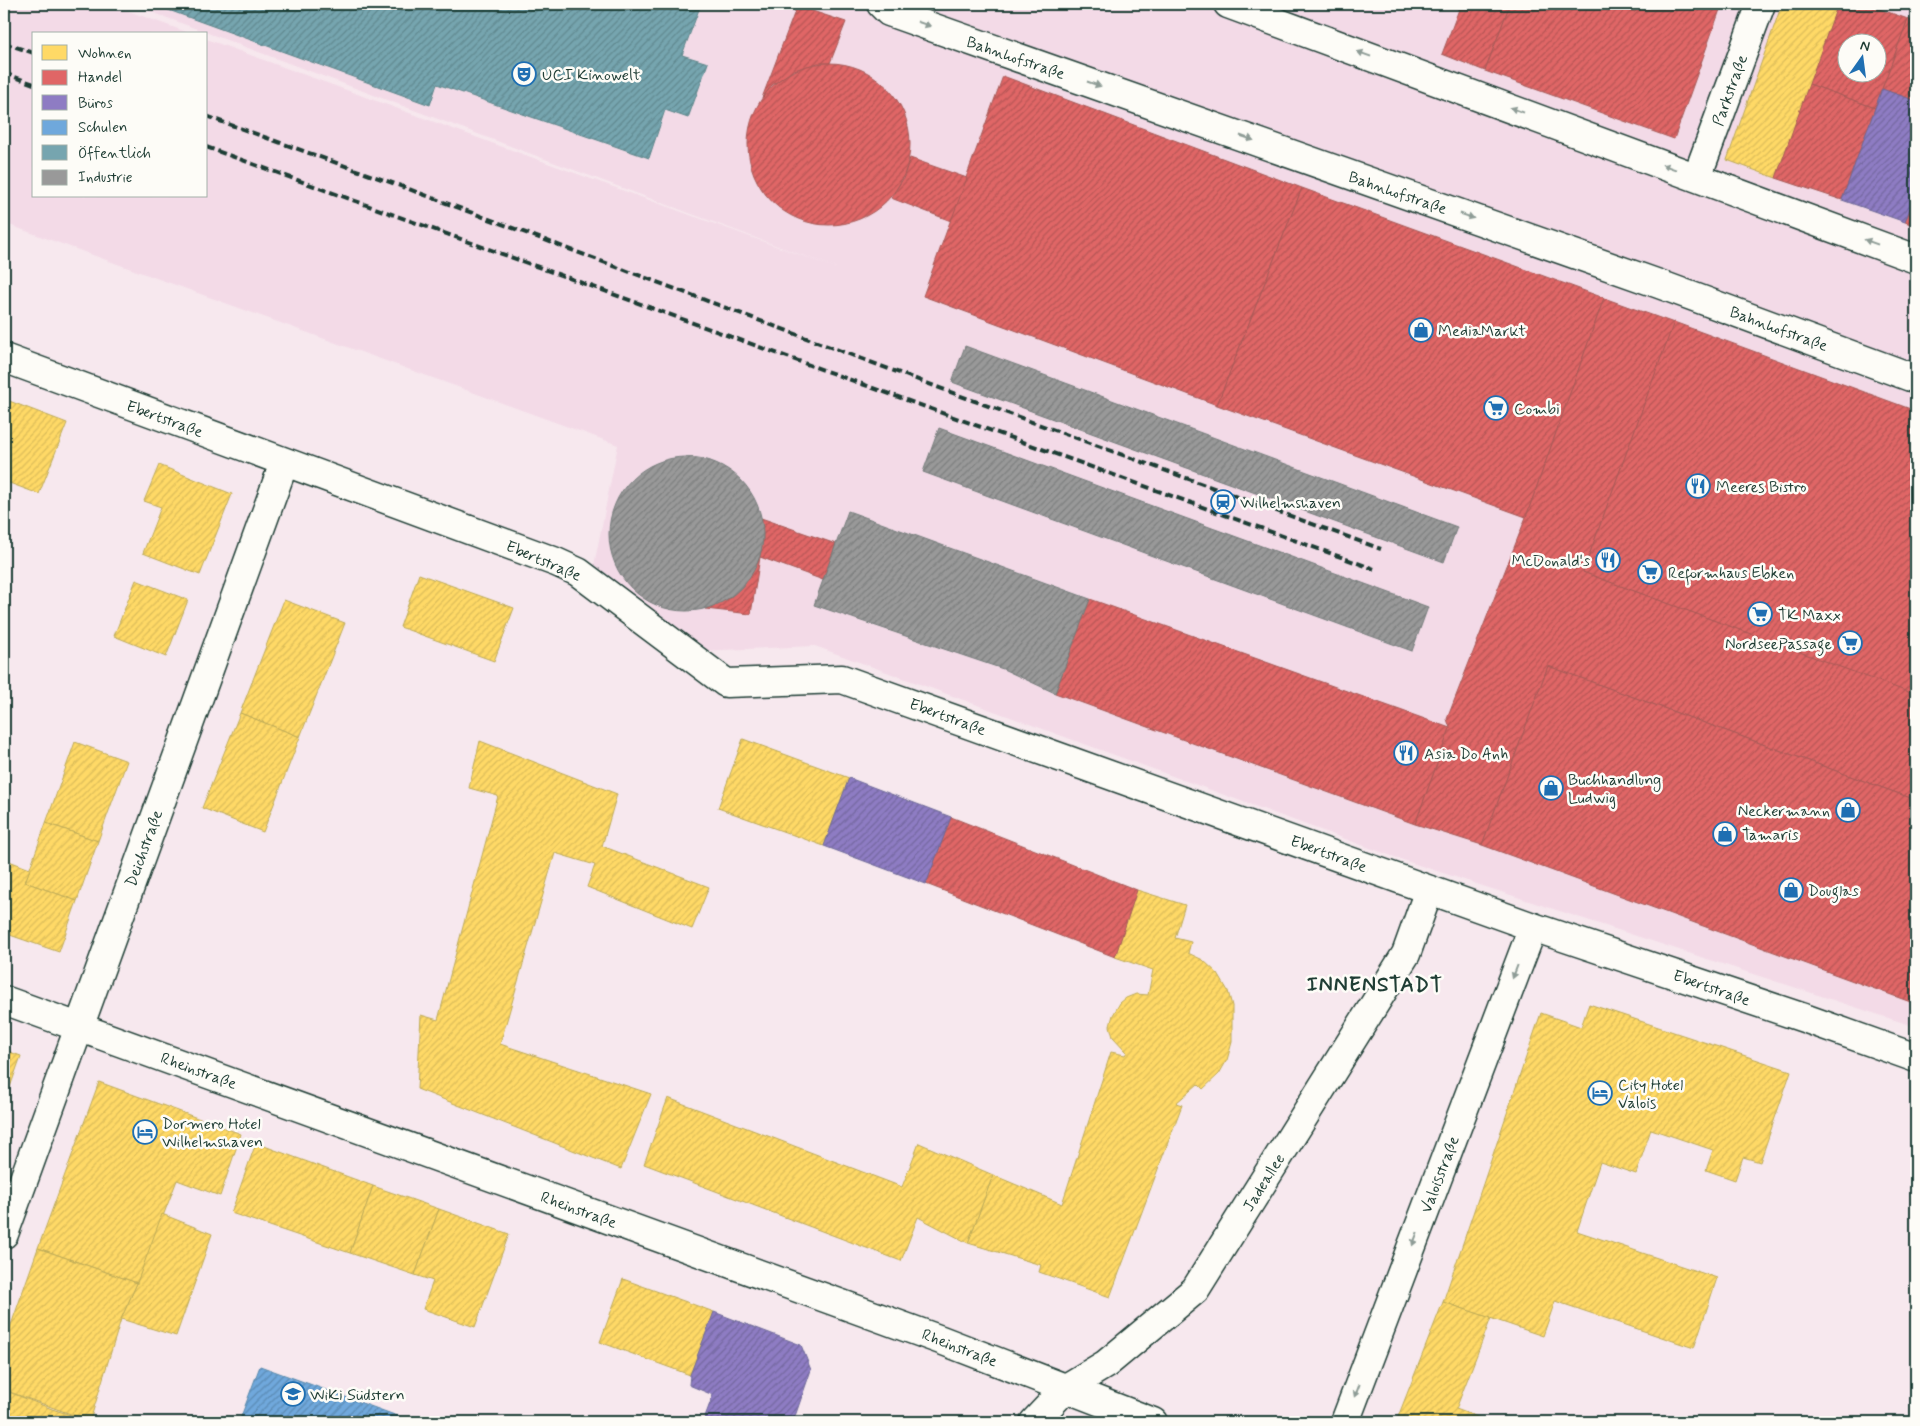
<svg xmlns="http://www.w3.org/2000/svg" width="1920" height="1426" viewBox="0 0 1920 1426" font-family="Mynerve,sans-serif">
<defs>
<pattern id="homes-hatch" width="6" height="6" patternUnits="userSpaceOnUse" patternTransform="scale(1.25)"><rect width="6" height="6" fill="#ffd966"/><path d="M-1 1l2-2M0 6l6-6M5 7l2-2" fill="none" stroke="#dabb59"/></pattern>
<pattern id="shops-hatch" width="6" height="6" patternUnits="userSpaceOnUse" patternTransform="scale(1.25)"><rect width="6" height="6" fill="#e06666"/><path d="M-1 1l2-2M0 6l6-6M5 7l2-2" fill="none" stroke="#b55555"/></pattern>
<pattern id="offices-hatch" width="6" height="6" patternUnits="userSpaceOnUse" patternTransform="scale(1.25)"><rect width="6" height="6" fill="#8e7cc3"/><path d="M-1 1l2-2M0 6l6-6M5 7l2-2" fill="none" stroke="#73679f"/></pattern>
<pattern id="schools-hatch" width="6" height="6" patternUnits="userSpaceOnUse" patternTransform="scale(1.25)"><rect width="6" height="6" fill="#6fa8dc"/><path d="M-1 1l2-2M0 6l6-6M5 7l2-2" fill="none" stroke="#5b8ab3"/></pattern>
<pattern id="public-hatch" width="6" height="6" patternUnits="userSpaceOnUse" patternTransform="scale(1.25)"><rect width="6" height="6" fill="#76a5af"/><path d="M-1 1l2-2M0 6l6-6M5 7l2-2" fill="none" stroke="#60888f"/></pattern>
<pattern id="industry-hatch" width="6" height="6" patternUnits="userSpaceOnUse" patternTransform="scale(1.25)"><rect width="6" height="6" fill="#999"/><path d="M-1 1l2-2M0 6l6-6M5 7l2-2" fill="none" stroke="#7c7e7e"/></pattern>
</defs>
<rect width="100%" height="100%" fill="#f7e8ee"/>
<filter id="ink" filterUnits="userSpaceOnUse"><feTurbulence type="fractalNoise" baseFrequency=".02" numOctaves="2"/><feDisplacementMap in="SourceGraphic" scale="10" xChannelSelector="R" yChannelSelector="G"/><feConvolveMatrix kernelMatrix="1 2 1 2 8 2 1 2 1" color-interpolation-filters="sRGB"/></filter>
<g filter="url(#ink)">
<path fill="#f3dae7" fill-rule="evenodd" d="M4 4H109L192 34H34V196H206V39L836 268 130 4H1916V1027L1403 860 815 646 697 651 594 565 618 445 4 223ZM1848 42H1878V72H1848Z"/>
<g fill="url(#homes-hatch)" stroke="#bcaa57">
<polygon points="1782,4 1838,4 1776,178 1727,160"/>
<polygon points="4,399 67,423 39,494 4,481"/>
<polygon points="159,465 232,494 200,575 143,553 161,507 144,501"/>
<polygon points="419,574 514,608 494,661 400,627"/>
<polygon points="136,580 188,600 166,657 114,636"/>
<polygon points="284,600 345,623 300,737 240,713"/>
<polygon points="240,713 300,737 263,832 202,808"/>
<polygon points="743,739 849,778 824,846 718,808"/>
<polygon points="480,741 617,794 602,846 709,887 692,929 587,887 595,865 555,853 500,1044 651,1094 621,1169 417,1089 421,1015 438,1020 498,796 469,788"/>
<polygon points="75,742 127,761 98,841 46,823"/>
<polygon points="46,823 98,841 77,901 25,882"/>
<polygon points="4,859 30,869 25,882 77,901 59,952 4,933"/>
<polygon points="1137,890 1185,905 1175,938 1191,942 1188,953 1203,960 1218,974 1228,991 1232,1006 1232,1042 1227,1060 1219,1074 1203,1089 1198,1084 1176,1103 1182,1105 1110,1297 1039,1272 1041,1265 968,1243 993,1175 1062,1204 1111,1052 1125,1055 1127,1052 1113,1037 1110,1026 1113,1015 1120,1003 1126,998 1136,994 1148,995 1153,970 1115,957"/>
<polygon points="1589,1004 1791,1071 1760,1162 1743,1157 1735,1180 1706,1170 1713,1150 1651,1129 1636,1174 1600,1162 1577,1231 1717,1278 1694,1348 1555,1301 1543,1336 1443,1302 1541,1013 1581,1027"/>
<polygon points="4,1050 21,1056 4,1104"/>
<polygon points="99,1082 241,1134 220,1196 177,1180 137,1283 38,1248"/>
<polygon points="668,1098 902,1187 919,1143 993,1175 968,1243 918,1217 901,1261 644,1164"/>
<polygon points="256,1143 373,1186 350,1253 231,1213"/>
<polygon points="373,1186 439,1209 415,1275 350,1253"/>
<polygon points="439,1209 509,1234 475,1327 423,1309 433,1281 415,1275"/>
<polygon points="162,1214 212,1234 176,1336 121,1319 137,1283"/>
<polygon points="38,1248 137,1283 121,1319 90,1421 4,1390 4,1345"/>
<polygon points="623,1279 714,1312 690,1375 600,1342"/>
<polygon points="1443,1302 1491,1318 1456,1409 1491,1422 1396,1422"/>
<polygon points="4,1390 52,1409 93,1422 4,1422"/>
</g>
<g fill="url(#shops-hatch)" stroke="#a65a57" fill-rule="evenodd">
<polygon points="1461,4 1510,4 1485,71 1442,54"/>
<polygon points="1510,4 1611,4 1635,12 1639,4 1722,4 1674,139 1485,71"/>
<polygon points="1611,4 1639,4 1635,12"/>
<path d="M1838 4H1865L1908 19 1875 108 1809 84ZM1848 42H1878V72H1848Z"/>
<polygon points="797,6 846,22 830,63 818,63 794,70 772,85 762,98"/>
<polygon points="1908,19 1916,23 1916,101 1882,89"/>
<circle cx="829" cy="144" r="81"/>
<polygon points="1003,76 1302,188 1217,405 923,296"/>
<polygon points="1809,84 1875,108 1842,200 1776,178"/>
<polygon points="910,158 967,178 951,221 891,198 903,179"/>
<polygon points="1302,188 1604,298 1526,517 1217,405"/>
<polygon points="1916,192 1916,226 1905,222"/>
<polygon points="1604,298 1674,323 1583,572 1916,694 1916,800 1548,666 1482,845 1415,824 1450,728 1447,719 1526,517"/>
<polygon points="1674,322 1916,411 1916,695 1583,572"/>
<polygon points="761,518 836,544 823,580 760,557 763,539"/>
<polygon points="760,557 751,614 705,609 729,598 748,580"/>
<polygon points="1090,599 1450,728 1415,824 1055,693"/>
<polygon points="1548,666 1916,800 1916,1004 1482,845"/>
<polygon points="951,817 1137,890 1115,957 926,884"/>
</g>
<g fill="url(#offices-hatch)" stroke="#6d6998">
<polygon points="1882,89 1916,101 1916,192 1905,222 1842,200"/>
<polygon points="849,778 951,817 926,884 824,846"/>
<polygon points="714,1312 801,1345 811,1370 793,1422 703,1422 713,1395 689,1385 690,1375"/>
</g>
<polygon fill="url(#schools-hatch)" stroke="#5788aa" points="260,1366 414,1422 239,1422"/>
<polygon fill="url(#public-hatch)" stroke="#5c868a" points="152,4 701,4 682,55 708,63 688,118 665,110 649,158 437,84 430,105"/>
<g fill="url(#industry-hatch)" stroke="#747d7b">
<polygon points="965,346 1457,527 1444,562 952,382"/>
<polygon points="939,428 1428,607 1412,651 923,472"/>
<circle cx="686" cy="534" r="77"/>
<polygon points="848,511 1090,599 1055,693 1003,669 814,605"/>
</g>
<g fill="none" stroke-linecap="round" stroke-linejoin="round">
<g stroke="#1f3d34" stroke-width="31">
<g id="pedestrian">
<polyline points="881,4 889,12 1659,284 1916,379"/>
<polyline points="1228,4 1916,259"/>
<polyline points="1697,177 1761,4"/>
<polyline points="1034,1422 1066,1388 1106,1364 1195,1290 1406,954 1429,890"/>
</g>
</g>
<g stroke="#1f3d34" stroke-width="31">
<g id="minor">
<polyline points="4,358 556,562 578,572 726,683 842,679 1533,927 1804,1018 1916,1058"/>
<polyline points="4,1000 941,1340 1153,1422"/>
<polyline points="4,1234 284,463"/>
<polyline points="1345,1422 1533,927"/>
</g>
</g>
<use href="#pedestrian" stroke="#fdfcf7" stroke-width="28"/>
<use href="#minor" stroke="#fdfcf7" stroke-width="28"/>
<g stroke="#1f3d34" stroke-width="4" stroke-dasharray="8 4" stroke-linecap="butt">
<polyline points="4,43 34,53"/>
<polyline points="4,73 34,84"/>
<polyline points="206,116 398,185 969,399 1381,549"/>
<polyline points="206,147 1374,569"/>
</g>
</g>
<defs><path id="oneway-solid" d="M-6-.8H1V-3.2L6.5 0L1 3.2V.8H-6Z" transform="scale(1.25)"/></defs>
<g fill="#8e9c96">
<use href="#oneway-solid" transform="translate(924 24) rotate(19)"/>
<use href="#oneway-solid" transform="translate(1364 54) rotate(-160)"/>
<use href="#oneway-solid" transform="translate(1094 84) rotate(19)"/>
<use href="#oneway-solid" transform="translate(1517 110) rotate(-160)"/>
<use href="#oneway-solid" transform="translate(1247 138) rotate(19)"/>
<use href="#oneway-solid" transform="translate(1669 167) rotate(-160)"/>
<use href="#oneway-solid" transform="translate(1467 216) rotate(19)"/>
<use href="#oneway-solid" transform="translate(1871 242) rotate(-160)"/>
<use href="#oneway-solid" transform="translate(1515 972) rotate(111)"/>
<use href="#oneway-solid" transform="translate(1415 1239) rotate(111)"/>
<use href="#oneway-solid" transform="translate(1357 1391) rotate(111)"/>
</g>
</g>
<defs>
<g id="theatre-ring" transform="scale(1.25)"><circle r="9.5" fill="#fdfcf7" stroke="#1f6fb2" stroke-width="1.5"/><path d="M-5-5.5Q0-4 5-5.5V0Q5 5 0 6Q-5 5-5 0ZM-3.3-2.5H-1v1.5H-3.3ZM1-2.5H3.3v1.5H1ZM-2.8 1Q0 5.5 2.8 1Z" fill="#1f6fb2"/></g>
<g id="shop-ring" transform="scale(1.25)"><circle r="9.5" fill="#fdfcf7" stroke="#1f6fb2" stroke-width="1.5"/><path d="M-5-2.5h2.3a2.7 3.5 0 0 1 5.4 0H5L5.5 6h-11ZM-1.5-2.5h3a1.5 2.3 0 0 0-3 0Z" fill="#1f6fb2"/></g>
<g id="supermarket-ring" transform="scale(1.25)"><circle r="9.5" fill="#fdfcf7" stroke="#1f6fb2" stroke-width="1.5"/><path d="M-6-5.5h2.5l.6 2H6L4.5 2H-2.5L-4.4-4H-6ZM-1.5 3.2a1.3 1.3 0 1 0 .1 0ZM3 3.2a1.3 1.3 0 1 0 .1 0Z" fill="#1f6fb2"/></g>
<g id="restaurant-ring" transform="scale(1.25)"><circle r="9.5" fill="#fdfcf7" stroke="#1f6fb2" stroke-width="1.5"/><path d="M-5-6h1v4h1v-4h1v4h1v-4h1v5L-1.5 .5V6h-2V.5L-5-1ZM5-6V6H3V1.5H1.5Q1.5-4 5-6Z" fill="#1f6fb2"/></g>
<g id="station-ring" transform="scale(1.25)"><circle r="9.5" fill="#fdfcf7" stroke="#1f6fb2" stroke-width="1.5"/><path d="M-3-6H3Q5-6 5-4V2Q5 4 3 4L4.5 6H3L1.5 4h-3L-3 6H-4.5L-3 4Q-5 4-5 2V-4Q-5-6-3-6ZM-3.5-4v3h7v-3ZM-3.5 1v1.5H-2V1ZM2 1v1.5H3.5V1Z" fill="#1f6fb2"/></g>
<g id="hotel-ring" transform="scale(1.25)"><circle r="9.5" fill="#fdfcf7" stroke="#1f6fb2" stroke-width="1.5"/><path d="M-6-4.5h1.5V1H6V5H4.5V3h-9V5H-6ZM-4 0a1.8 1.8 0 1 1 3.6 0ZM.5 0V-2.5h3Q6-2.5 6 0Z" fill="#1f6fb2"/></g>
<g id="school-ring" transform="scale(1.25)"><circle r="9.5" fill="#fdfcf7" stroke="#1f6fb2" stroke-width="1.5"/><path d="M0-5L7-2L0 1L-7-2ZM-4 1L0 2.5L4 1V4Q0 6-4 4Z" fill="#1f6fb2"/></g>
</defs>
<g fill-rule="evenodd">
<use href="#theatre-ring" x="524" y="74"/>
<use href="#shop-ring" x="1421" y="330"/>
<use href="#supermarket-ring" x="1496" y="408"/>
<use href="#restaurant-ring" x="1698" y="486"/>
<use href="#station-ring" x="1223" y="502"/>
<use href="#restaurant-ring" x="1608" y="560"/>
<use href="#supermarket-ring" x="1650" y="572"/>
<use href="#supermarket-ring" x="1760" y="614"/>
<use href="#supermarket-ring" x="1850" y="643"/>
<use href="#restaurant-ring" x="1406" y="753"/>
<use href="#shop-ring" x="1551" y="788"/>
<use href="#shop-ring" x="1848" y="810"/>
<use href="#shop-ring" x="1725" y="834"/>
<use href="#shop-ring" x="1791" y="890"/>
<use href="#hotel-ring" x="1600" y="1093"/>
<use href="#hotel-ring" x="145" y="1132"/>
<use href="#school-ring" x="293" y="1394"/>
</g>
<g text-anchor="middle" stroke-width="5" stroke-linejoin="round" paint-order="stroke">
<g font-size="16" fill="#1f3d34" stroke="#fdfcf7">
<text transform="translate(1016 57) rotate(19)" y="6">Bahnhofstraße</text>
<text transform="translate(1729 90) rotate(-70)" y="6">Parkstraße</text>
<text transform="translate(1398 192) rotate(19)" y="6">Bahnhofstraße</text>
<text transform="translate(1779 328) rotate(20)" y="6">Bahnhofstraße</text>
<text transform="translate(165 418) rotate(20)" y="6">Ebertstraße</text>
<text transform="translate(544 560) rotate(23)" y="6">Ebertstraße</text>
<text transform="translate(948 716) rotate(20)" y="6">Ebertstraße</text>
<text transform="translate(143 848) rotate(-70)" y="6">Deichstraße</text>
<text transform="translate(1329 853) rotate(20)" y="6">Ebertstraße</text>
<text transform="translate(1712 987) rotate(19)" y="6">Ebertstraße</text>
<text transform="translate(199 1070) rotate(20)" y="6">Rheinstraße</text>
<text transform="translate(1439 1174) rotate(-69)" y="6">Valoisstraße</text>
<text transform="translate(1263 1182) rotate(-58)" y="6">Jadeallee</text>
<text transform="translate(579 1209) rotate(20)" y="6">Rheinstraße</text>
<text transform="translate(960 1347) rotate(21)" y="6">Rheinstraße</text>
</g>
<g font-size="16" fill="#1f3d34" stroke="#fdfcf7" text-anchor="start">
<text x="542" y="80">UCI Kinowelt</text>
<text x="1438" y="336">MediaMarkt</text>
<text x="1514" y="414">Combi</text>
<text x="1716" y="492">Meeres Bistro</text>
<text x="1240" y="508">Wilhelmshaven</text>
<text x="1590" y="566" text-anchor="end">McDonald's</text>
<text x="1668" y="578">Reformhaus Ebken</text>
<text x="1778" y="620">TK Maxx</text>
<text x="1832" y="649" text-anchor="end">NordseePassage</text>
<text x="1424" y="759">Asia Do Anh</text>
<text x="1568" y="785">Buchhandlung<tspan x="1568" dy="18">Ludwig</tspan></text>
<text x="1830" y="816" text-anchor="end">Neckermann</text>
<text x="1742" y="840">Tamaris</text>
<text x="1808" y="896">Douglas</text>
<text x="1618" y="1090">City Hotel<tspan x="1618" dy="18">Valois</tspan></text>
<text x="162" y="1129">Dormero Hotel<tspan x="162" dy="18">Wilhelmshaven</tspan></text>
<text x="310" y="1400">WiKi Südstern</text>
</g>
<g font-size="21" font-weight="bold" letter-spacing="1" fill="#1f3d34" stroke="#fdfcf7">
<text x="1375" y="991">INNENSTADT</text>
</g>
</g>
<rect width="1920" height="1426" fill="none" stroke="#fdfcf7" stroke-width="20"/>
<rect x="10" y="10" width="1900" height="1406" fill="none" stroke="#1f3d34" stroke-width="2" filter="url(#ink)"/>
<rect x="32" y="32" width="175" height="165" fill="#fdfcf7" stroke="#a4b0a9"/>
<rect x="42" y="45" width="25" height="15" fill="#ffd966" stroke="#a4b0a9"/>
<text x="78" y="58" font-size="15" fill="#1f3d34">Wohnen</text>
<rect x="42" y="70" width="25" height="15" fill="#e06666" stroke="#a4b0a9"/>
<text x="78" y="82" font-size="15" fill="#1f3d34">Handel</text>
<rect x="42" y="95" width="25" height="15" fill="#8e7cc3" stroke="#a4b0a9"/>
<text x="78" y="108" font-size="15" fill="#1f3d34">Büros</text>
<rect x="42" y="120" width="25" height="15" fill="#6fa8dc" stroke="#a4b0a9"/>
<text x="78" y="132" font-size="15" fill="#1f3d34">Schulen</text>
<rect x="42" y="145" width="25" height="15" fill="#76a5af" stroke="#a4b0a9"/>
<text x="78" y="158" font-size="15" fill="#1f3d34">Öffentlich</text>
<rect x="42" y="170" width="25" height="15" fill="#999999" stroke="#a4b0a9"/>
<text x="78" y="182" font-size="15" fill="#1f3d34">Industrie</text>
<g transform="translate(1862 58) rotate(14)"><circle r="24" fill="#fdfcf7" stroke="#a4b0a9"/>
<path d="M0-4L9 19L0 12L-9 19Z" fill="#1f6fb2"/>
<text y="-8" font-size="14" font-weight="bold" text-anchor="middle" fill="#1f3d34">N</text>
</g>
</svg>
